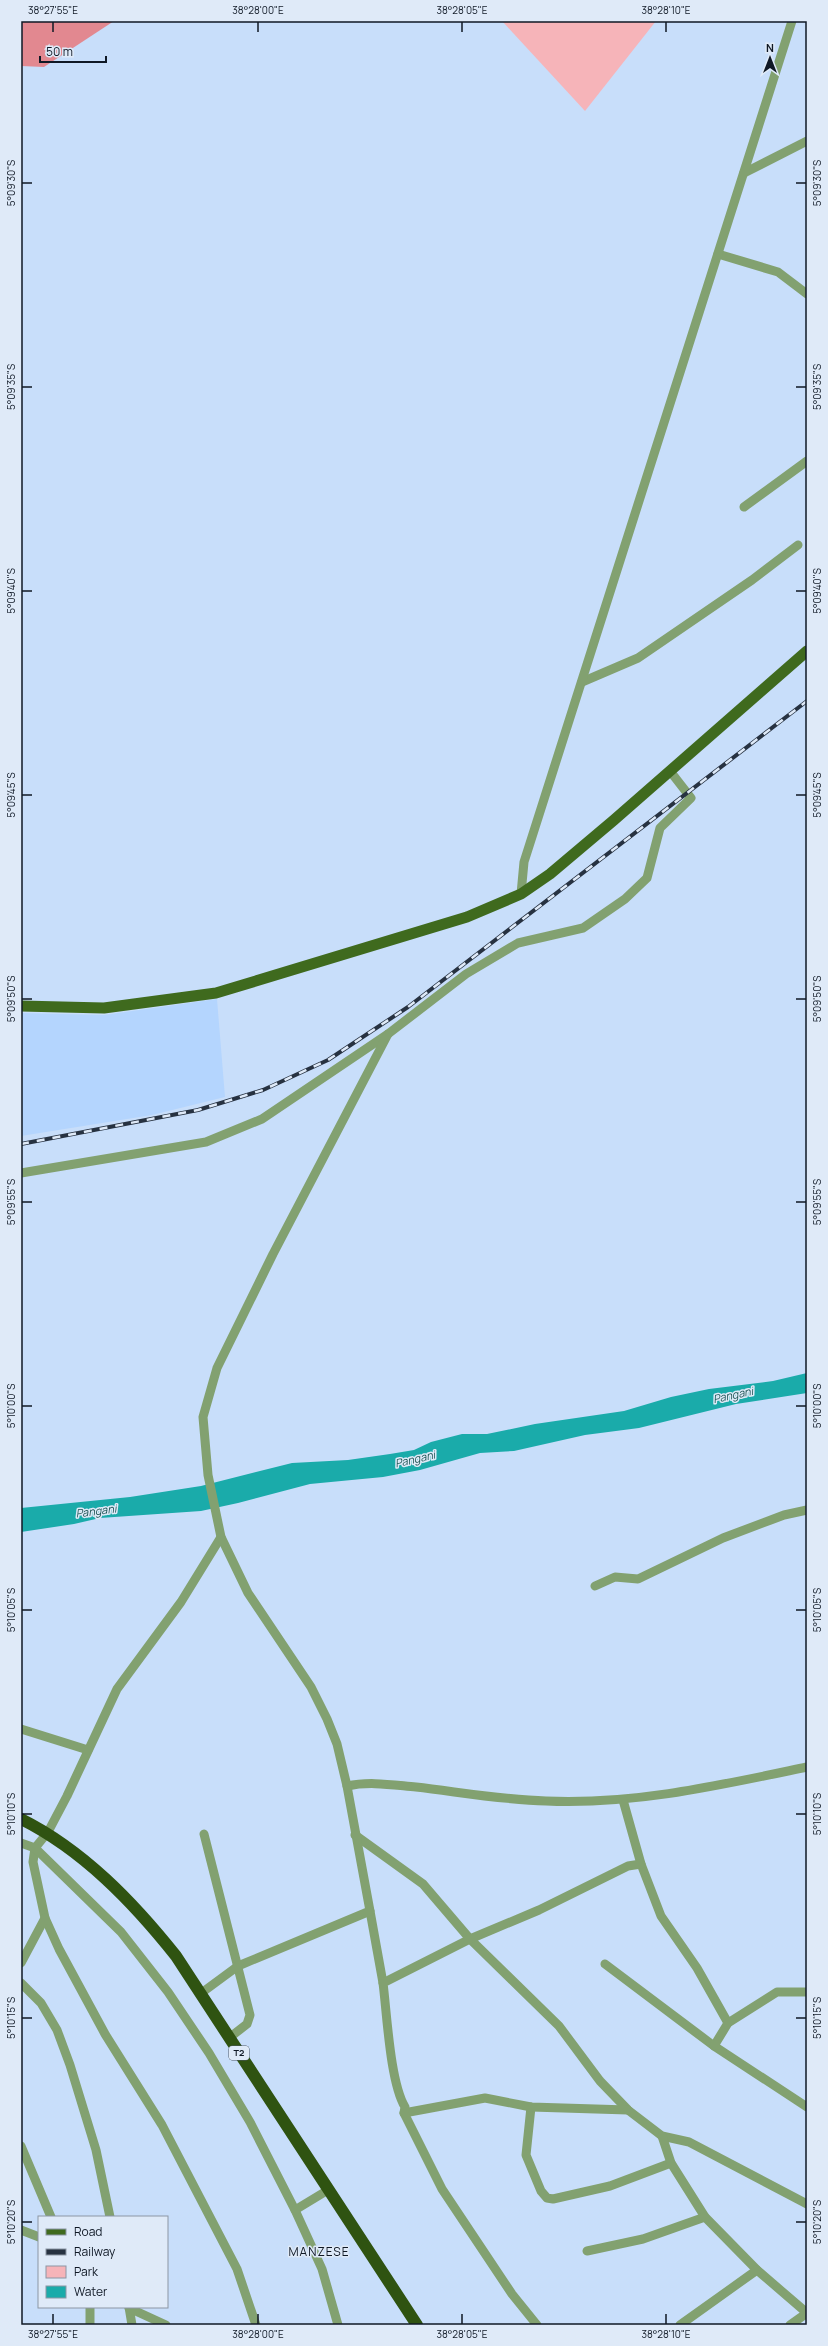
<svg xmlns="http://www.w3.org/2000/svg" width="828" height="2346" viewBox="0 0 828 2346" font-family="Manrope,sans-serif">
<rect width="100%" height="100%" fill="#c8defa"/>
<polygon fill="#b4d5fe" points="217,999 225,1097 152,1115 21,1136 21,1013 104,1015"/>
<polygon fill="#f6b4b9" points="502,21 656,21 585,111"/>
<polygon fill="#e28890" points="21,21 114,21 44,67 21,66"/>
<polygon fill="#1aabaa" points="807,1373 807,1393 736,1404 639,1428 585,1435 514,1451 480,1453 420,1470 383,1477 310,1484 238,1503 201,1511 100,1518 74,1524 21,1532 21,1508 130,1497 201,1486 292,1463 348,1460 390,1454 414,1450 431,1442 462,1434 487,1434 535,1424 624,1411 671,1397 709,1389 773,1381"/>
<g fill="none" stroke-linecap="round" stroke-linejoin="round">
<g stroke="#82a170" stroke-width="9">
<polyline points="744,173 807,141"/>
<polyline points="718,254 778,272 807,294"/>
<polyline points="744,507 807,461"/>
<polyline points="582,682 638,658 752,580 798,545"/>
<polyline points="521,894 524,862 792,21"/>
<polyline points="21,1173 206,1142 262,1119 388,1034 466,974 518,943 583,928 625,899 647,878 660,828 691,798 670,771"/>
<polyline points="221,1537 181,1602 117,1689 67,1796 48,1832 35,1848 33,1862 45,1918 59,1949 105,2034 162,2125 237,2269 256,2325"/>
<polyline points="595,1586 615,1577 638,1579 723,1538 784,1515 807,1510"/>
<polyline points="21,1729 88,1750"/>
<path d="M347 1786C370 1781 393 1785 416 1787 459 1792 503 1800 546 1801 634 1805 721 1785 807 1767"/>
<polyline points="623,1800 641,1864 661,1916 697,1968 728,2023"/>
<polyline points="204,1834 250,2015 247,2024 229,2038"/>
<polyline points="355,1835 423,1884 470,1939 559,2026 600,2081 628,2110 662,2136 689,2142 807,2204"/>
<polyline points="21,1843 35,1848 121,1932 168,1992 209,2053 250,2122 295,2210 322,2269 338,2325"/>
<polyline points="370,1911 383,1983"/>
<polyline points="21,1963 45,1918"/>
<polyline points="605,1964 714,2046 807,2107"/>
<polyline points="21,1983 41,2003 57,2030 70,2065 96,2150 110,2217"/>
<polyline points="200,1994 238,1966 370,1911 347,1786 337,1744 327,1719 311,1687 248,1593 221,1537 208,1475 203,1417 217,1368 273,1254 388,1034"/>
<polyline points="714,2046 728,2023 777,1992 807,1992"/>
<polyline points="531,2107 526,2155 541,2191 547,2198 553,2199 610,2186 671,2163"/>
<polyline points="404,2113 485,2098 531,2107 628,2110"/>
<polyline points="662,2136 671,2163 705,2217 757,2270 807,2313 790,2325"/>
<polyline points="21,2146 51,2217"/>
<polyline points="295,2210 328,2190"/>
<polyline points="21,2230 39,2237"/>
<polyline points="587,2251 643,2239 705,2217"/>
<polyline points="129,2307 132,2325"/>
<polyline points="129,2308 166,2325"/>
<polyline points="90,2325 90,2307"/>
<path d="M537 2325 512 2294 442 2189 404 2113 405 2107C390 2082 387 2014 383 1983L470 1939 539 1910 628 1866 641 1864"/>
<polyline points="680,2325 757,2270"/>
</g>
<polyline stroke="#3f6a1e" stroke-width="11" points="21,1006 104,1008 216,993 467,917 521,894 550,874 614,820 807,651"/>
<path stroke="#2f5311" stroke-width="12" d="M21 1819C83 1850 133 1902 176 1956L417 2325"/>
<g stroke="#273241" stroke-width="4">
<polyline id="rail" points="21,1144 198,1110 263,1090 328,1060 408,1007 807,701"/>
</g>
<use href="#rail" stroke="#dfeaf8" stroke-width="2.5" stroke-dasharray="8" stroke-linecap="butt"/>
</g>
<path fill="none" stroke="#0f1825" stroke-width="1.5" d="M53 22V32M258 22V32M462 22V32M666 22V32M22 183H32M796 183H806M22 387H32M796 387H806M22 591H32M796 591H806M22 795H32M796 795H806M22 999H32M796 999H806M22 1202H32M796 1202H806M22 1406H32M796 1406H806M22 1610H32M796 1610H806M22 1814H32M796 1814H806M22 2018H32M796 2018H806M22 2222H32M796 2222H806M53 2314V2324M258 2314V2324M462 2314V2324M666 2314V2324"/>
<g text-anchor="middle" stroke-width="3" stroke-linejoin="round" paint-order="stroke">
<rect fill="#dfeaf8" stroke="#4d5764" stroke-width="1" x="229" y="2046" width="20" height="14" rx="3"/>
<g font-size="9" font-weight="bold" fill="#0f1825">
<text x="239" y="2056">T2</text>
</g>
<g font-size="11" font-style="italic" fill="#1d5453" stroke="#dfeaf8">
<text transform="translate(733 1395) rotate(-12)" y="4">Pangani</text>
<text transform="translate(415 1459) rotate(-13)" y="4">Pangani</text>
<text transform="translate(96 1511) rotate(-7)" y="4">Pangani</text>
</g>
<g font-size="12" letter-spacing="1" fill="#0f1825" stroke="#dfeaf8">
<text x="319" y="2256">MANZESE</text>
</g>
</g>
<rect width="828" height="2346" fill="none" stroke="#dfeaf8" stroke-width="44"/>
<rect x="38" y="2216" width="130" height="92" fill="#dfeaf8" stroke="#8c96a4"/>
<rect x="46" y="2229" width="20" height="6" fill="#3f6a1e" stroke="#8c96a4"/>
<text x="74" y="2236" font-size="12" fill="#0f1825">Road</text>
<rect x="46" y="2249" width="20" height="6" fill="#273241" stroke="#8c96a4"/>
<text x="74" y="2256" font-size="12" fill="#0f1825">Railway</text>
<rect x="46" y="2266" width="20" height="12" fill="#f6b4b9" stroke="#8c96a4"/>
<text x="74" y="2276" font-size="12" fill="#0f1825">Park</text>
<rect x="46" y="2286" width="20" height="12" fill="#1aabaa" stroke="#8c96a4"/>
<text x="74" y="2296" font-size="12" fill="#0f1825">Water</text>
<g transform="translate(770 58)" stroke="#dfeaf8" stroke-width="3" paint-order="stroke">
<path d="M0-3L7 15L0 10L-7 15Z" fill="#0f1825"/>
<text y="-6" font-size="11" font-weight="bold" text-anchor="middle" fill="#0f1825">N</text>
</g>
<path d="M40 56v6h66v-6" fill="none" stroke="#0f1825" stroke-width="2"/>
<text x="46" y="56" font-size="12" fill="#0f1825" stroke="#dfeaf8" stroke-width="3" paint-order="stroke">50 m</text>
<rect x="22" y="22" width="784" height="2302" fill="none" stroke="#0f1825" stroke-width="1.5"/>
<g font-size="10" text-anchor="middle" fill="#0f1825">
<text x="53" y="14">38°27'55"E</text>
<text x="258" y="14">38°28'00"E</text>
<text x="462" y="14">38°28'05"E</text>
<text x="666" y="14">38°28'10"E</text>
<text transform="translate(11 183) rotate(-90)" y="4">5°09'30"S</text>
<text transform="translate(817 183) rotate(-90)" y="4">5°09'30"S</text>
<text transform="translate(11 387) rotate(-90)" y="4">5°09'35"S</text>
<text transform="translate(817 387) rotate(-90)" y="4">5°09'35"S</text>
<text transform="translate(11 591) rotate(-90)" y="4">5°09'40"S</text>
<text transform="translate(817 591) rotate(-90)" y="4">5°09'40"S</text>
<text transform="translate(11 795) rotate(-90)" y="4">5°09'45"S</text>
<text transform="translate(817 795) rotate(-90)" y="4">5°09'45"S</text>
<text transform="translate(11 999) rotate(-90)" y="4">5°09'50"S</text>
<text transform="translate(817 999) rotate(-90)" y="4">5°09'50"S</text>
<text transform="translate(11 1202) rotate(-90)" y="4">5°09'55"S</text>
<text transform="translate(817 1202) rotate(-90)" y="4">5°09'55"S</text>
<text transform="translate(11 1406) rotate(-90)" y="4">5°10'00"S</text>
<text transform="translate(817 1406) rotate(-90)" y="4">5°10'00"S</text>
<text transform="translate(11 1610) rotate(-90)" y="4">5°10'05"S</text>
<text transform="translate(817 1610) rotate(-90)" y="4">5°10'05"S</text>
<text transform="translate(11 1814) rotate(-90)" y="4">5°10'10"S</text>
<text transform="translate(817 1814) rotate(-90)" y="4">5°10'10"S</text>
<text transform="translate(11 2018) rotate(-90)" y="4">5°10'15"S</text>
<text transform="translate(817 2018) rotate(-90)" y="4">5°10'15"S</text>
<text transform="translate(11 2222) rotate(-90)" y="4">5°10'20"S</text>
<text transform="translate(817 2222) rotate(-90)" y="4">5°10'20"S</text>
<text x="53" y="2338">38°27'55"E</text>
<text x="258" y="2338">38°28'00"E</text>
<text x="462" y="2338">38°28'05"E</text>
<text x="666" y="2338">38°28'10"E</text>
</g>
</svg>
